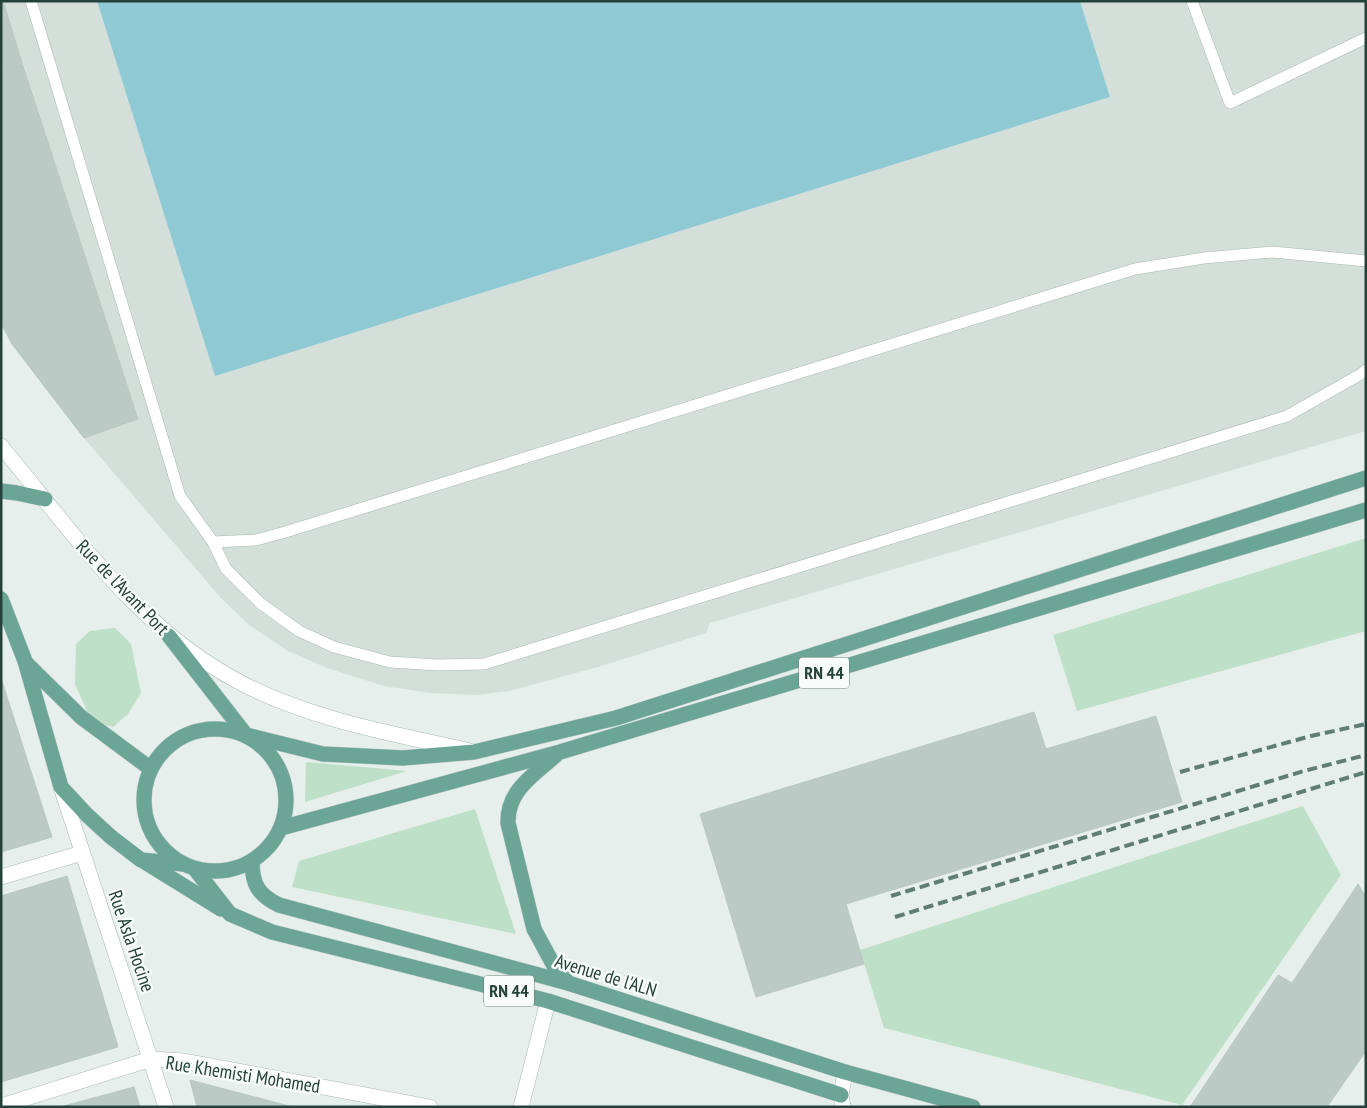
<svg xmlns="http://www.w3.org/2000/svg" width="1367" height="1108" viewBox="0 0 1367 1108" font-family="'PT Sans Narrow',sans-serif">
<rect width="100%" height="100%" fill="#e6efeb"/>
<polygon fill="#d4dfda" points="1,1 97,1 215,375 1110,97 1080,1 1366,1 1366,431 710,623 706,633 598,667 509,691 477,695 430,693 384,686 327,668 288,651 249,625 220,597 84,438 12,344 1,323"/>
<g fill="#bfe0c8">
<polygon points="1366,538 1366,631 1077,711 1053,635"/>
<polygon points="115,628 131,644 141,693 128,714 113,727 91,720 75,684 76,644 90,631"/>
<polygon points="306,762 407,771 305,802"/>
<polygon points="1303,806 1341,875 1182,1105 884,1028 860,950"/>
<polygon points="475,809 516,934 292,887 299,861"/>
</g>
<polygon fill="#8ec9d4" points="97,1 1080,1 1110,97 215,376"/>
<g fill="#bbcac4" stroke="#b8c9c2">
<polygon points="1,1 3,1 23,66 1,72"/>
<polygon points="23,66 138,419 84,438 12,344 1,323 1,72"/>
<polygon points="1,678 52,837 1,852"/>
<polygon points="1034,712 1046,749 1156,716 1182,802 846,904 864,964 756,997 700,814"/>
<polygon points="67,876 118,1047 1,1082 1,896"/>
<polygon points="1358,884 1366,897 1366,1051 1327,1107 1190,1107 1278,975 1292,983"/>
<polygon points="190,1080 293,1107 197,1107"/>
<polygon points="134,1087 140,1107 60,1107"/>
</g>
<g fill="none" stroke-linecap="round" stroke-linejoin="round">
<g stroke="#a8b8b2" stroke-width="12">
<g id="service">
<polyline points="31,1 180,496 213,542 226,569 260,603 299,631 334,647 390,662 438,665 484,664 1287,416 1361,374 1366,370"/>
<polyline points="1192,1 1230,103 1366,38"/>
<polyline points="213,542 256,540 282,533 1135,269 1204,258 1273,252 1366,261"/>
</g>
</g>
<g stroke="#a8b8b2" stroke-width="16">
<g id="minor">
<polyline points="61,787 166,1107"/>
<polyline points="1,877 82,853"/>
<polyline points="1,1106 151,1059 184,1061 430,1107"/>
<polyline points="521,1107 548,1001"/>
<polyline points="843,1107 841,1095 845,1072"/>
</g>
</g>
<g stroke="#a8b8b2" stroke-width="16">
<path id="tertiary" d="M1 446C76 536 141 634 249 687 318 721 395 734 470 751"/>
</g>
<g stroke="#c2cac8" stroke-width="16">
<g id="primary">
<polyline points="1,491 17,493 45,499"/>
<polyline points="1,599 25,661 61,787 87,815 111,837 141,860 183,864"/>
<polyline points="169,636 246,735 323,754 403,758 474,752 616,718 1366,478"/>
<polyline points="26,663 81,717 151,769"/>
<circle cx="215" cy="800" r="71"/>
<path d="M556 755C534 775 507 790 508 823L534 929 553 964 568 983"/>
<polyline points="281,828 560,752 1366,510"/>
<path d="M252 861C252 884 258 895 279 905L568 983 845 1072 973 1107"/>
<polyline points="145,862 221,909"/>
<polyline points="195,869 230,914 272,932 548,1001 841,1095"/>
</g>
</g>
<use href="#service" stroke="#fff" stroke-width="11"/>
<use href="#minor" stroke="#fff" stroke-width="15"/>
<use href="#tertiary" stroke="#fff" stroke-width="15"/>
<use href="#primary" stroke="#6aa596" stroke-width="15"/>
<g stroke="#5f7d75" stroke-width="4" stroke-dasharray="10 5" stroke-linecap="butt">
<polyline points="1180,772 1311,736 1366,724"/>
<polyline points="891,896 1304,771 1366,755"/>
<polyline points="895,917 1366,772"/>
</g>
</g>
<g text-anchor="middle" stroke-width="5" stroke-linejoin="round" paint-order="stroke">
<g fill="#f7fbf9" stroke="#637a73" stroke-width="1">
<rect x="799" y="657.5" width="50" height="31" rx="4"/>
<rect x="484" y="975.5" width="50" height="31" rx="4"/>
</g>
<g font-size="18" font-weight="bold" fill="#24423a">
<text x="824" y="679">RN 44</text>
<text x="509" y="997">RN 44</text>
</g>
<g font-size="19" fill="#24423a" stroke="#f7fbf9">
<text transform="translate(123 587) rotate(46)" y="7">Rue de l'Avant Port</text>
<text transform="translate(132 941) rotate(71)" y="7">Rue Asla Hocine</text>
<text transform="translate(606 975) rotate(17)" y="7">Avenue de l'ALN</text>
<text transform="translate(243 1074) rotate(9)" y="7">Rue Khemisti Mohamed</text>
</g>
</g>
<rect width="1367" height="1108" fill="none" stroke="#24423a" stroke-width="5"/>
</svg>
